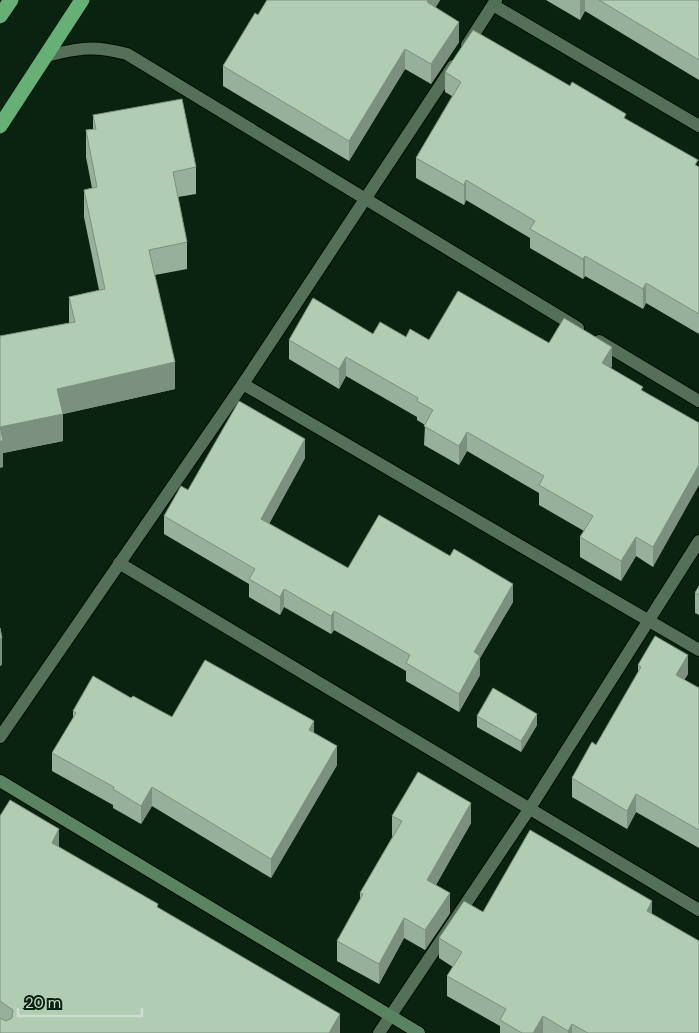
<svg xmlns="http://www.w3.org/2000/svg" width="699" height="1033" viewBox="0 0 699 1033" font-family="'DM Sans',sans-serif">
<rect width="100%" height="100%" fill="#0a2310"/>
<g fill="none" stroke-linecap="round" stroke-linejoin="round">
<g stroke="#000b01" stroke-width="14">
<g id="street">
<polyline points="493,5 699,126"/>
<polyline points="467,45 496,0"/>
<path d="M46 56C80 48 93 45 127 54L578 328"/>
<polyline points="599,341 699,401"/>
<polyline points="243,384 699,650"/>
<polyline points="119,563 699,910"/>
<polyline points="0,737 243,384 453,66"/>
<polyline points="379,1033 530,808 699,541"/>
</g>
</g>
<g stroke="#000b01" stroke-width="14">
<polyline id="secondary" points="0,781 419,1033"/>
</g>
<g stroke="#000b01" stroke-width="16">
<g id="highway">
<polyline points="0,16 11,0"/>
<polyline points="0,126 82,0"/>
</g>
</g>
<use href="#street" stroke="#557059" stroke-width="12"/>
<use href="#secondary" stroke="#5a8361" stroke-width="12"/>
<use href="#highway" stroke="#66af75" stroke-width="15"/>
</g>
<g fill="#97b09b">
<polygon points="267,0 440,0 435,8 459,42 431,84 405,69 349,161 223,86 223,66 258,15"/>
<polygon points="546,0 699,0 699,80 585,11 580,20"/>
<polygon points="445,72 626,119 699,167 699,334 646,303 643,309 585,276 583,279 530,248 530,238 466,200 464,205 416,178 416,158 452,96 445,92"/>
<polygon points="93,115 196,167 196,194 178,197 187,242 187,269 155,275 175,389 63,414 63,441 3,453 3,467 0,336 69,323 69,297 99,290 84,217 84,190 92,188 86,157 86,130 93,129"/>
<polygon points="373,334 429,340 549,343 612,366 611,368 643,391 699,423 653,567 636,556 621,581 580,557 580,537 584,531 539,505 539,493 467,451 459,465 424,445 425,425 417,420 417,417 346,376 339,389 289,359 289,340"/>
<polygon points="305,458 269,524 348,568 513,602 480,658 480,675 459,712 406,681 406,671 334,630 331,634 284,607 280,615 249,597 249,584 164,534 164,516 188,490"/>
<polygon points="699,586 699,615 695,613 695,593"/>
<polygon points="638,665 688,674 684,680 699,688 699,848 636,812 627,829 572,797 572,778 596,745 638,673"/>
<polygon points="131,698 172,717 314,733 337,765 271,878 152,806 141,824 113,808 113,805 52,771 52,753 73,718 73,711"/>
<polygon points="477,716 537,725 521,752 477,727"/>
<polygon points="0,816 59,847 158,908 340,1033 0,1033"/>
<polygon points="392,816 471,823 436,885 450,913 425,950 404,938 379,984 337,961 337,941 360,900 360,893 393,836 392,836"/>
<polygon points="483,912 652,914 699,1033 500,1033 500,1026 447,996 447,976 453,967 439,958 439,938"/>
</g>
<g fill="#7b907e">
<polygon points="428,0 440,0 427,22 427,2"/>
<polygon points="580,0 585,0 585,11 580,20"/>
<polygon points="459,22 459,42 431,84 431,64"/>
<polygon points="405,49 405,69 349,161 349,141"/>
<polygon points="466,180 466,200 464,205 464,185"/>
<polygon points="585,256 585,276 583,279 583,259"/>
<polygon points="646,283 646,303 643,309 643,289"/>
<polygon points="612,347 612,366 602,383 602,363"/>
<polygon points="346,357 346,376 339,389 339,369"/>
<polygon points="175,362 175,389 63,414 63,441 3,453 3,467 0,468 0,427 57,389"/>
<polygon points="467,432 467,451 459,465 459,446"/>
<polygon points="305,439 305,458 261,538 261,519"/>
<polygon points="699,465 699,485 653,567 653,547"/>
<polygon points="636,537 636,556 621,581 621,561"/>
<polygon points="513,584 513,602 480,658 480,675 459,712 459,694 474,652"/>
<polygon points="284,589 284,607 280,615 280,597"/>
<polygon points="334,611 334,630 331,634 331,616"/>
<polygon points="2,638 2,665 0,666 0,639"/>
<polygon points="688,655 688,674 676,693 676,675"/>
<polygon points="537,714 537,725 521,752 521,741"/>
<polygon points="314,721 314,740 309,730"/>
<polygon points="337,746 337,765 271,878 271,859"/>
<polygon points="152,787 152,806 141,824 141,806"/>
<polygon points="636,794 636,812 627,829 627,811"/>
<polygon points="471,803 471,823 427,900 427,880"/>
<polygon points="59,829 59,849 52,843"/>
<polygon points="450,893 450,913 425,950 425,930"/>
<polygon points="652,901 652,921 647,911"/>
<polygon points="404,918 404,938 379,984 379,964"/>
<polygon points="340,1014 340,1033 329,1033"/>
<polygon points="543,1016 543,1033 533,1033"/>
<polygon points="572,1024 572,1033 568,1033 568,1031"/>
</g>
<g fill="#b0cdb4" stroke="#7b907e">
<polygon points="267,0 428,0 427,2 459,22 431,64 405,49 349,141 223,66 255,13 258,15"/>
<polygon points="599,0 699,0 699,60"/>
<polygon points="473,30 570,86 572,82 626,114 624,118 698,160 695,165 699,167 699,314 646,283 643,289 585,256 583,259 530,229 535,221 466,180 464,185 416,158 461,82 445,72"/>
<polygon points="182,99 196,167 173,172 187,242 149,250 175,362 57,389 63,414 0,427 3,441 0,441 0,336 75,322 69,297 105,289 84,190 97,187 86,130 96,129 93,115"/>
<polygon points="458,291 549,343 564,318 612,347 602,363 643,387 641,390 699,423 699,465 653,547 636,537 621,561 580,537 593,516 539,485 544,476 467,432 459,446 424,426 433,410 417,401 418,398 346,357 339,369 289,340 313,298 373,334 380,322 406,337 410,329 429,340"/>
<polygon points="239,401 305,439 261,519 348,568 379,515 450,556 454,549 513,584 474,652 480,656 459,694 406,663 410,655 334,611 331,616 284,589 280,597 249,579 255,569 164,516 181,486 188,490"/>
<polygon points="699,586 699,595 695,593"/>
<polygon points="0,628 2,638 0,639"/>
<polygon points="655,636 688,655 676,675 699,688 699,830 636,794 627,811 572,778 592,742 596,745 641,667 638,665"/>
<polygon points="205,660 314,721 309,730 337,746 271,859 152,787 141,806 113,789 114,787 52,753 76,713 73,711 93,676 131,698 133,696 172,717"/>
<polygon points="493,688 537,714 521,741 477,716"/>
<polygon points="418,772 471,803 427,880 450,893 425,930 404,918 379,964 337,941 363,894 360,893 402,821 392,816"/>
<polygon points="10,800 59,829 52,843 158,904 157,907 340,1014 329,1033 0,1033 0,1018 6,1021 12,1018 13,1010 0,1001 0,816"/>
<polygon points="530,830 652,901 647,911 699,941 699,1033 588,1033 572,1024 568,1031 543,1016 533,1033 522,1033 500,1020 506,1009 447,976 462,952 439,938 464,901 483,912"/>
</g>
<path d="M18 1008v8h124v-8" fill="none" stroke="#ceddd0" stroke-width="2.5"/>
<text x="25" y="1008" font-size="15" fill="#ceddd0" stroke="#0a2310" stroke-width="4" paint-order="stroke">20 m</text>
</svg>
